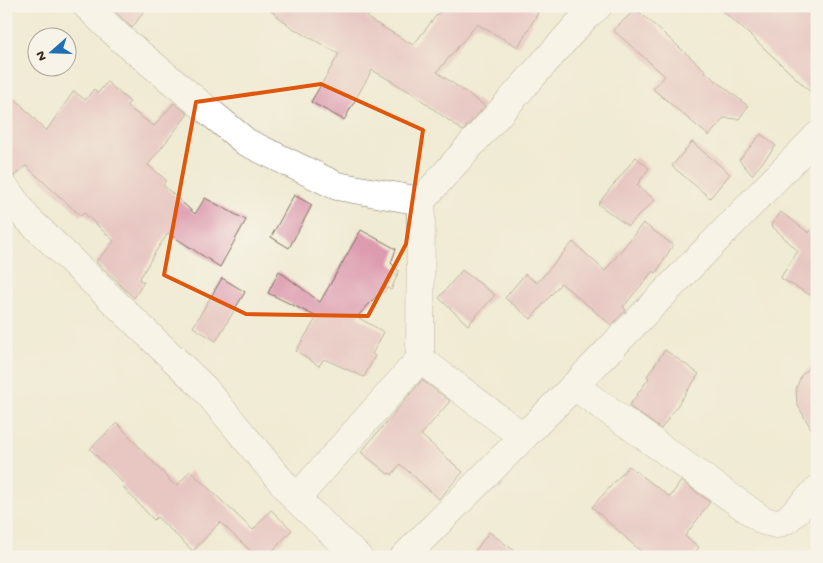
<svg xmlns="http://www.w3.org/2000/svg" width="823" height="563" viewBox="0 0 823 563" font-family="'Gochi Hand',sans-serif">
<rect width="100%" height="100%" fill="#f7f3e8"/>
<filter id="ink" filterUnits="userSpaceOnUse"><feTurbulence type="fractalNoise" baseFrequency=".02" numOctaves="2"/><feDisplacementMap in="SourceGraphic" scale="10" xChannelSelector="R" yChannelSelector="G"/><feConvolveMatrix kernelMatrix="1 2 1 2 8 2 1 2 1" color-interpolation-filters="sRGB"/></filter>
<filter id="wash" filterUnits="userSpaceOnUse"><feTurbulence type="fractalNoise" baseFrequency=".0096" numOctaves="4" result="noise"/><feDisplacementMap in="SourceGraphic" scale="20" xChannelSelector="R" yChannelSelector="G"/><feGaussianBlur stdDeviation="1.12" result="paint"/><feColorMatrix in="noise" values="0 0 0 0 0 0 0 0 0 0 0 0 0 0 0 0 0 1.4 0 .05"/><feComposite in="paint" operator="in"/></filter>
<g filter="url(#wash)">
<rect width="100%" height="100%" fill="#f0ebd4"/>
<g id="blocks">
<g fill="#dd9baf">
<polygon points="110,6 148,6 132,28"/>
<polygon points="265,6 376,6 367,18 413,45 444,6 525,6 538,13 518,47 477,24 437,72 485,106 463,131 412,93 372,70 344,120 311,102 339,54 291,27"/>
<polygon points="717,6 817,6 817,98 749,34"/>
<polygon points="636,9 706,71 705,72 748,106 739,119 724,118 709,136 653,89 665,76 613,30"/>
<polygon points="107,82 130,102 126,106 154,126 174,103 188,114 148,165 166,180 163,185 195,214 205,198 246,220 220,267 168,233 154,254 139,280 144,282 134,298 118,283 118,282 96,262 114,241 84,213 81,216 26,166 14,176 6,174 6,89 46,131 74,91 85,100 94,89 98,93"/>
<polygon points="761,134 776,146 752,175 739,160"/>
<polygon points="692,142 730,174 710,198 672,166"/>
<polygon points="636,157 649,168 637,185 655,200 628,226 598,204"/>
<polygon points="294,195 312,205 289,248 271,237"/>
<polygon points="781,212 809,233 817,220 817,299 782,279 781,277 798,251 771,225"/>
<polygon points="643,223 673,245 656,273 653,271 623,307 626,310 611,325 561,283 531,319 505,298 525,274 537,283 573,242 605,271"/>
<polygon points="361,230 396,249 391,263 399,271 391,290 385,287 357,317 384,332 372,354 375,356 364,377 324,359 319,366 296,351 317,317 268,293 279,271 320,302"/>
<polygon points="462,270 495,295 468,325 439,298"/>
<polygon points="222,278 245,292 216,341 193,327"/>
<polygon points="665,350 699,374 661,429 629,406 649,378 647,376"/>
<polygon points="817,359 817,439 797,404 796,389 801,376"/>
<polygon points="422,380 450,401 421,435 463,472 439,499 400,464 392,475 390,473 388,474 361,452"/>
<polygon points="117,423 176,487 190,471 253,530 271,510 292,530 267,557 257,557 220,522 193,551 157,517 154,520 122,486 124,484 90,449"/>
<polygon points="629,466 670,497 681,481 710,502 685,536 699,547 691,557 647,557 592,507"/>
<polygon points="489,532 523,557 471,557"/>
</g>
</g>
</g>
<g filter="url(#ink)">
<use href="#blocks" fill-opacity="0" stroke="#7a6e5e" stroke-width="1"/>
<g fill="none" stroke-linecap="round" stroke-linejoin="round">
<g stroke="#7a6e5e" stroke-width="29">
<g id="minor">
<polyline points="87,6 119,37 246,142 337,186 421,201"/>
<polyline points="6,189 26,217 204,388 296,499 358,557"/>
<polyline points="574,386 764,521 777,524 788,519 817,490"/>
<polyline points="523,437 420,359 421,201 585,17 598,6"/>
<polyline points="296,499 420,359"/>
<polyline points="404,557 574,386 817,136"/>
</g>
</g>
<use href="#minor" stroke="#fff" stroke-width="28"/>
</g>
</g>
<path d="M0 0H823V563H0ZM321 84 423 130 406 244 368 316 246 314 164 275 196 102Z" fill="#f0ebd4" fill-opacity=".55" fill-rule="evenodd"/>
<path fill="none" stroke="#df570d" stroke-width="4" stroke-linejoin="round" d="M321 84 423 130 406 244 368 316 246 314 164 275 196 102Z"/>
<rect width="823" height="563" fill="none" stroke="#f7f3e8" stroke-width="25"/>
<g transform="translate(52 52) rotate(250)"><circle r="24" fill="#f7f3e8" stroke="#aca397"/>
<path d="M0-4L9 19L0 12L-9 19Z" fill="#1f6fb2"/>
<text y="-8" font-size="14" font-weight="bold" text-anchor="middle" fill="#3b2a1e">N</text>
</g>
</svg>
